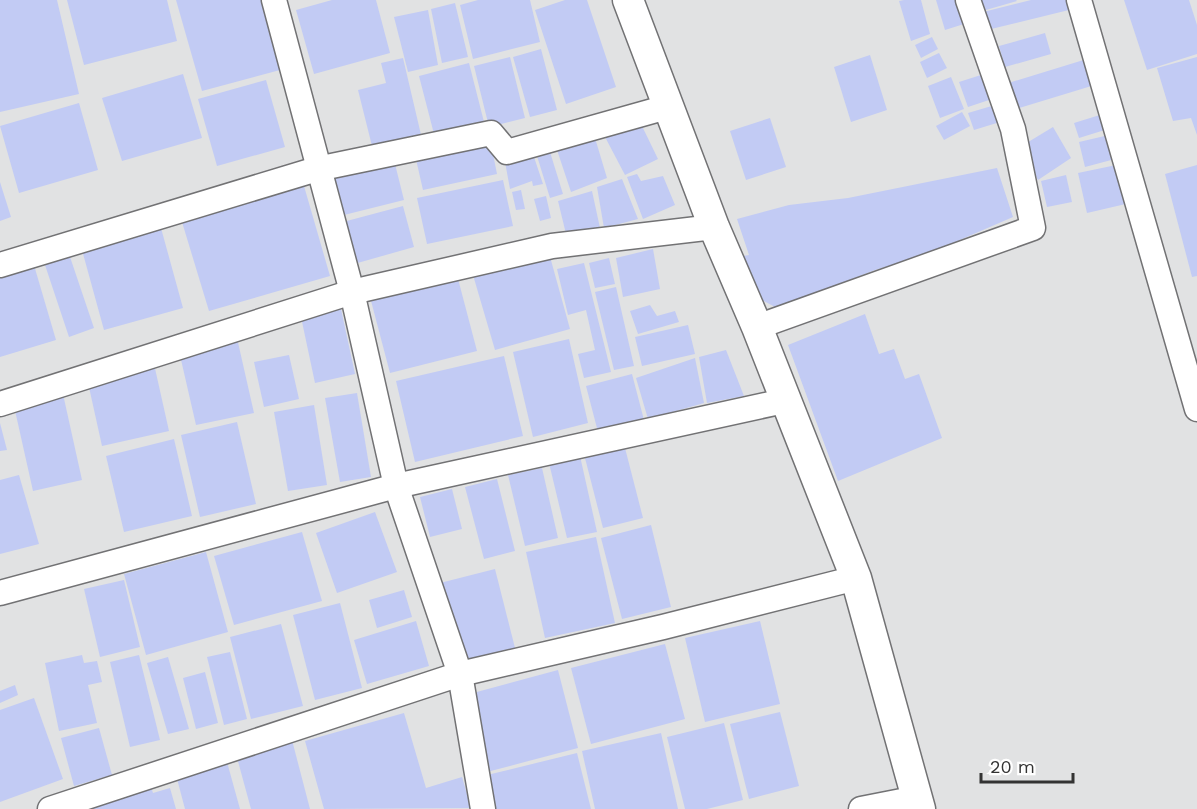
<svg xmlns="http://www.w3.org/2000/svg" width="1197" height="809" viewBox="0 0 1197 809" font-family="'Work Sans',sans-serif">
<rect width="100%" height="100%" fill="#e1e2e3"/>
<g fill="#c2cbf4">
<polygon points="0,0 57,0 79,94 0,112"/>
<polygon points="67,0 167,0 177,41 84,65"/>
<polygon points="176,0 261,0 280,70 202,91"/>
<polygon points="332,0 376,0 390,53 314,74 296,10"/>
<polygon points="478,0 530,0 540,42 473,59 460,5"/>
<polygon points="565,0 587,0 616,87 566,104 535,10"/>
<polygon points="904,0 921,0 930,34 911,41 899,1"/>
<polygon points="936,0 957,0 964,24 945,30"/>
<polygon points="975,0 1016,0 1017,1 979,12"/>
<polygon points="1031,0 1071,0 1073,9 987,30 983,12"/>
<polygon points="1124,0 1189,0 1197,25 1197,54 1147,70"/>
<polygon points="455,3 468,57 442,63 431,9"/>
<polygon points="428,10 438,65 408,72 394,17"/>
<polygon points="1045,33 1051,54 1005,67 999,46"/>
<polygon points="932,37 938,49 921,58 915,45"/>
<polygon points="541,49 557,110 530,117 513,57"/>
<polygon points="939,53 947,68 927,78 920,62"/>
<polygon points="870,55 887,110 851,122 834,67"/>
<polygon points="510,57 525,118 489,127 474,66"/>
<polygon points="1197,57 1197,135 1191,118 1173,121 1157,68"/>
<polygon points="403,58 422,139 373,150 358,90 386,83 381,63"/>
<polygon points="1090,58 1098,84 1013,110 1005,84"/>
<polygon points="469,63 484,122 434,134 419,76"/>
<polygon points="183,74 202,138 122,161 102,98"/>
<polygon points="984,74 992,99 968,107 959,82"/>
<polygon points="951,77 964,109 940,118 928,86"/>
<polygon points="266,80 285,147 217,166 198,99"/>
<polygon points="79,103 98,170 19,193 0,126"/>
<polygon points="995,105 1000,122 974,130 968,113"/>
<polygon points="962,112 970,126 944,140 936,126"/>
<polygon points="1103,114 1108,129 1079,138 1074,123"/>
<polygon points="770,118 786,167 746,180 730,131"/>
<polygon points="641,124 658,159 625,175 604,135"/>
<polygon points="1053,127 1071,158 1038,180 1020,147"/>
<polygon points="1109,135 1115,159 1085,167 1079,142"/>
<polygon points="595,138 607,178 571,192 556,147"/>
<polygon points="490,139 497,174 423,190 415,155"/>
<polygon points="550,152 563,194 550,198 537,156"/>
<polygon points="533,154 543,184 533,186 532,181 510,189 505,162"/>
<polygon points="394,160 404,200 344,215 334,176"/>
<polygon points="1121,164 1130,203 1087,213 1078,173"/>
<polygon points="1197,165 1197,276 1192,277 1165,174"/>
<polygon points="997,168 1013,217 925,255 875,270 785,305 775,307 760,299 743,256 749,255 737,219 789,205 848,198"/>
<polygon points="637,174 641,181 663,176 675,205 643,219 627,177"/>
<polygon points="1066,175 1072,202 1047,207 1041,181"/>
<polygon points="622,179 638,219 604,228 597,187"/>
<polygon points="503,180 513,226 427,244 417,198"/>
<polygon points="0,182 11,217 0,221"/>
<polygon points="304,186 330,276 209,311 182,222"/>
<polygon points="521,190 525,209 516,210 512,192"/>
<polygon points="592,191 600,228 567,238 558,201"/>
<polygon points="546,196 551,218 540,221 534,199"/>
<polygon points="403,206 414,247 354,264 343,222"/>
<polygon points="161,228 183,308 104,330 82,250"/>
<polygon points="653,249 660,289 623,297 616,258"/>
<polygon points="68,251 94,328 69,337 43,259"/>
<polygon points="549,253 570,329 495,350 473,275"/>
<polygon points="31,255 56,340 0,357 0,264"/>
<polygon points="609,258 615,284 595,288 589,263"/>
<polygon points="584,263 611,372 584,378 578,354 595,350 586,310 568,315 557,269"/>
<polygon points="457,275 477,351 390,373 370,297"/>
<polygon points="616,287 634,366 614,370 595,292"/>
<polygon points="650,305 657,316 675,311 679,322 638,334 630,311"/>
<polygon points="341,309 355,374 315,383 301,317"/>
<polygon points="865,314 879,354 894,349 905,379 919,374 942,438 838,481 788,345"/>
<polygon points="688,325 695,354 642,366 635,337"/>
<polygon points="237,338 254,413 196,425 179,351"/>
<polygon points="569,339 588,423 533,437 513,352"/>
<polygon points="726,350 744,396 707,403 699,357"/>
<polygon points="152,355 169,431 102,446 85,369"/>
<polygon points="289,355 299,399 264,407 254,362"/>
<polygon points="504,356 523,436 415,462 396,381"/>
<polygon points="695,358 704,403 648,419 636,378"/>
<polygon points="632,374 644,420 598,432 586,386"/>
<polygon points="61,385 82,480 33,491 12,397"/>
<polygon points="357,393 371,477 340,482 325,398"/>
<polygon points="314,405 327,485 288,491 274,412"/>
<polygon points="237,422 256,504 200,517 181,435"/>
<polygon points="0,423 7,450 0,451"/>
<polygon points="174,439 192,516 124,532 106,456"/>
<polygon points="625,448 643,518 603,528 585,458"/>
<polygon points="580,456 597,532 567,538 549,463"/>
<polygon points="542,468 558,538 525,546 508,475"/>
<polygon points="19,475 39,544 0,554 0,480"/>
<polygon points="497,479 515,551 484,559 465,487"/>
<polygon points="452,489 462,529 430,537 420,497"/>
<polygon points="375,512 397,572 337,593 316,533"/>
<polygon points="651,525 671,607 622,619 601,538"/>
<polygon points="302,532 322,601 234,625 214,556"/>
<polygon points="596,537 615,623 545,638 526,552"/>
<polygon points="206,552 228,632 146,655 124,574"/>
<polygon points="495,569 515,648 456,664 436,584"/>
<polygon points="124,580 140,647 100,657 84,589"/>
<polygon points="404,590 412,617 377,628 369,600"/>
<polygon points="340,603 362,688 315,700 293,615"/>
<polygon points="416,621 429,666 367,684 354,640"/>
<polygon points="760,621 780,704 705,722 685,638"/>
<polygon points="281,624 303,706 251,719 230,637"/>
<polygon points="665,644 685,719 591,744 571,668"/>
<polygon points="230,652 247,719 224,725 207,657"/>
<polygon points="82,655 84,663 97,661 102,682 88,685 97,723 59,731 45,663"/>
<polygon points="139,655 160,740 130,747 110,662"/>
<polygon points="168,657 189,729 168,734 147,663"/>
<polygon points="558,670 578,748 483,773 462,696"/>
<polygon points="205,672 218,723 196,729 183,678"/>
<polygon points="15,685 18,695 0,703 0,691"/>
<polygon points="34,698 63,779 0,802 0,710"/>
<polygon points="780,712 799,786 749,799 730,724"/>
<polygon points="404,713 426,788 462,777 471,808 324,809 305,741"/>
<polygon points="724,723 743,800 707,809 685,809 667,737"/>
<polygon points="99,728 112,775 74,786 61,738"/>
<polygon points="661,733 678,809 595,809 582,751"/>
<polygon points="292,740 310,809 251,809 236,754"/>
<polygon points="577,753 591,809 491,809 483,776"/>
<polygon points="227,762 240,809 185,809 176,775"/>
<polygon points="150,784 153,793 170,788 176,809 77,809"/>
</g>
<g fill="none" stroke-linecap="round" stroke-linejoin="round">
<g stroke="#727274" stroke-width="27">
<g id="minor">
<polyline points="274,0 352,292 396,486 460,674 483,809"/>
<polyline points="1079,0 1197,409"/>
<polyline points="0,265 317,169 491,133 507,152 667,107"/>
<polyline points="757,327 1033,228 1013,129 968,0"/>
<polyline points="0,404 352,292 552,246 714,227"/>
<polyline points="0,593 396,486 784,401"/>
<polyline points="50,809 460,674 663,627 856,578"/>
<polyline points="861,809 917,798"/>
</g>
</g>
<g stroke="#727274" stroke-width="33">
<polyline id="tertiary" points="628,0 714,227 757,327 856,578 920,809"/>
</g>
<use href="#minor" stroke="#fff" stroke-width="24"/>
<use href="#tertiary" stroke="#fff" stroke-width="30"/>
</g>
<path d="M981 773v9h92v-9" fill="none" stroke="#333333" stroke-width="3"/>
<text x="990" y="773" font-size="18" fill="#333333" stroke="#ffffff" stroke-width="4.5" paint-order="stroke">20 m</text>
</svg>
